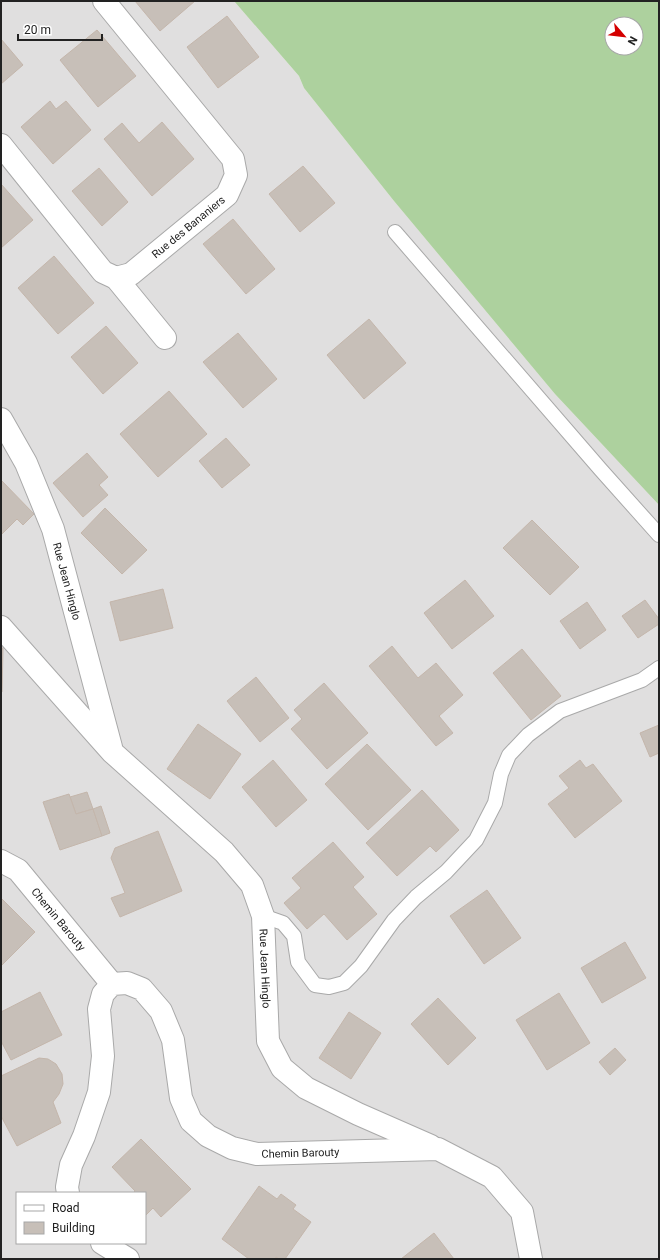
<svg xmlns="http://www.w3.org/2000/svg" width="660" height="1260" viewBox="0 0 660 1260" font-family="Roboto,sans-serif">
<rect width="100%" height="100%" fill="#f2efe9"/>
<path fill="#e0dfdf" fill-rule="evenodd" d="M1 1H234L299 76 304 88 394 201 555 394 659 505V1259H1ZM17 1193H145V1243H17Z"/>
<path fill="#add19e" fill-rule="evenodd" d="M234 1H659V505L555 394 394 201 304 88 299 76ZM612 24H636V48H612Z"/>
<g fill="#c7bfb8" stroke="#c4b6ab">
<polygon points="135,1 195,1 160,31"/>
<polygon points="227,16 259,57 218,88 187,47"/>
<polygon points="97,30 136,76 98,107 60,60"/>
<polygon points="1,39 23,65 1,84"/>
<polygon points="50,101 56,109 66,101 91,130 53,164 21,127"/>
<polygon points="162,122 194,159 152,196 104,139 122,123 139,143"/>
<polygon points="303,166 335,203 300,232 269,194"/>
<polygon points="99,168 128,202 102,226 72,191"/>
<polygon points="1,184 33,220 1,248"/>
<polygon points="233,219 275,269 246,294 203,244"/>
<polygon points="54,256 94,303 58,334 18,288"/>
<polygon points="369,319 406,363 364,399 327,355"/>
<polygon points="106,326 138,363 103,394 71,357"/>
<polygon points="238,333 277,379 243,408 203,362"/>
<polygon points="169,391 207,434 158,477 120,434"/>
<polygon points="226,438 250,465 222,488 199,461"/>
<polygon points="87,453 108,477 99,485 108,495 83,517 53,483"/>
<polygon points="1,480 34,514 23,525 17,519 1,535"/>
<polygon points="105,508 147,550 122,574 81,533"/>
<polygon points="532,520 579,567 550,595 503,548"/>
<polygon points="465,580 494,616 452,649 424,613"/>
<polygon points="163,589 173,628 120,641 110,602"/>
<polygon points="645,600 659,619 659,624 638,638 622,616"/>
<polygon points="587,602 606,630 580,649 560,621"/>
<polygon points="392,646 418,678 436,663 463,695 439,716 453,733 436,746 369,666"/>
<polygon points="1,648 3,648 2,692 1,691"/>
<polygon points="522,649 561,696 531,720 493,673"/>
<polygon points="256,677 289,718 260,742 227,701"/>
<polygon points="324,683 368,733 327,769 291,729 302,719 294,710"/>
<polygon points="198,724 241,754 210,799 167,769"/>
<polygon points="659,725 659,753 650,757 640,733"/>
<polygon points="367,744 411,790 368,830 325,784"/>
<polygon points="273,760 307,800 276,827 242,787"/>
<polygon points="580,760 586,768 593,764 622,801 575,838 548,804 569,788 559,776"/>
<polygon points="422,790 459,830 436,852 430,846 397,876 366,843"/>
<polygon points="87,792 93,809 76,814 70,797"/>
<polygon points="69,794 76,814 93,809 102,836 60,850 43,802"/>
<polygon points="101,806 110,833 102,836 93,809"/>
<polygon points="158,831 182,891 120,917 111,898 125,893 111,858 115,848"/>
<polygon points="333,842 364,877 353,887 377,914 347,940 324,914 307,929 284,903 301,888 292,878"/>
<polygon points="487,890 521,938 484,964 450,916"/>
<polygon points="1,898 35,932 1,966"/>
<polygon points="625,942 646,978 602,1003 581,968"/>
<polygon points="40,992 62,1035 11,1060 1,1041 1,1012"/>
<polygon points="559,993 590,1043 547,1070 516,1020"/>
<polygon points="438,998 476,1038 448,1065 411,1024"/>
<polygon points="349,1012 381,1033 351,1079 319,1058"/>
<polygon points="615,1048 626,1060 610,1075 599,1062"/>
<polygon points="39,1058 48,1059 56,1064 62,1074 63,1084 59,1094 53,1102 61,1123 17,1146 1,1116 1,1076"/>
<polygon points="141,1139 191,1189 161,1217 153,1208 145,1216 145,1193 133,1193 135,1191 112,1167"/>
<polygon points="259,1186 277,1199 281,1194 296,1205 293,1209 311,1222 285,1259 279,1259 276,1257 275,1259 249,1259 222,1239"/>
<polygon points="434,1233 454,1259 401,1259"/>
</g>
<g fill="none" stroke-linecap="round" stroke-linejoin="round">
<g stroke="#a9a9a9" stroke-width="16">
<g id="lane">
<polyline points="395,232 601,470 659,535"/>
<polyline points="263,916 283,923 294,936 298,962 315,985 329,987 344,983 361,966 394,920 416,897 446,872 476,840 495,803 501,774 509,755 528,735 560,711 642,680 659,668"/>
</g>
</g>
<g stroke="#a9a9a9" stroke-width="24">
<g id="street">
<path id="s1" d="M1 145 103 272 116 278 131 274 227 195 236 175 233 159 104 1"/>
<polyline points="116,278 165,338"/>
<path id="s2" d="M1 419 26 463 53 529 111 747"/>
<path id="s3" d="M1 627 112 752 224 852 252 885 263 916 268 1041 282 1068 306 1088 358 1114 431 1146"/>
<path id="s4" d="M1 861 18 870 112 984"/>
<path id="s5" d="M68 1193 67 1187 71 1165 84 1136 99 1092 103 1056 99 1009 103 994 112 984 127 983 142 989 161 1011 173 1040 181 1098 191 1121 208 1136 232 1148 257 1154 438 1149 492 1177 522 1212 531 1259"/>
<polyline points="102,1243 128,1259"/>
</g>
</g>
<use href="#lane" stroke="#fff" stroke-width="14"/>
<use href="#street" stroke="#fff" stroke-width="22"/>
</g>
<g text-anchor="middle" stroke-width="3" stroke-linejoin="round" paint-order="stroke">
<g font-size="11" fill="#222" stroke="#fff">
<text dy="4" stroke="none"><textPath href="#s1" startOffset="267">Rue des Bananiers</textPath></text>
<text dy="4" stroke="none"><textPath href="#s2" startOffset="176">Rue Jean Hinglo</textPath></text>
<text dy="4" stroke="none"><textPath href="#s4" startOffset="83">Chemin Barouty</textPath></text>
<text dy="4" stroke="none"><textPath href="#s3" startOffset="446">Rue Jean Hinglo</textPath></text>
<text dy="4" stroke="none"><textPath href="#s5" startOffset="513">Chemin Barouty</textPath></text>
</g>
</g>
<rect width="660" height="1260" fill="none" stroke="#222222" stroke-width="4"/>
<rect x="16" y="1192" width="130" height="52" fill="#ffffff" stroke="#a7a7a7"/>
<rect x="24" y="1205" width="20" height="6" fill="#ffffff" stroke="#a7a7a7"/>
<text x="52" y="1212" font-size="12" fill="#222222">Road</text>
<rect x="24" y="1222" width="20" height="12" fill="#c7bfb8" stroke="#a7a7a7"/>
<text x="52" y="1232" font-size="12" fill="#222222">Building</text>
<g transform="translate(624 36) rotate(118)"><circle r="19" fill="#ffffff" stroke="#a7a7a7"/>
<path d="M0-3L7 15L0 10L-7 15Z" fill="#d40000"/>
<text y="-6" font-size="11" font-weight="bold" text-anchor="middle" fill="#222222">N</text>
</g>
<path d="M18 34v6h84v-6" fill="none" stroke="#222222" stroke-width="2"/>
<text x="24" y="34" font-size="12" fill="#222222" stroke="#ffffff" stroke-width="3" paint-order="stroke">20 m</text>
</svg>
